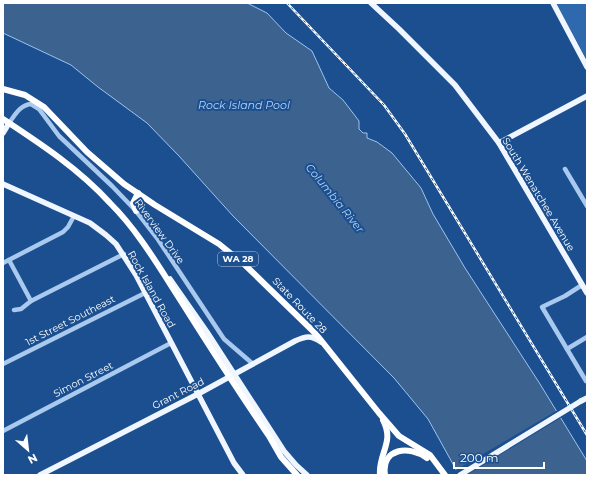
<svg xmlns="http://www.w3.org/2000/svg" width="590" height="478" viewBox="0 0 590 478" font-family="Montserrat,sans-serif">
<rect width="100%" height="100%" fill="#1b4f8f"/>
<polygon fill="#2e69ad" points="556,3 587,3 587,60"/>
<polygon fill="#3c6290" stroke="#9cc4f0" points="3,3 247,3 267,13 286,33 312,51 329,88 343,100 359,121 359,129 363,133 367,133 367,138 377,142 392,153 421,188 433,214 465,268 540,384 587,461 587,475 459,475 428,419 394,378 233,216 179,156 147,123 98,87 71,65 3,33"/>
<polygon fill="#1b4f8f" points="558,410 562,417 467,475 457,475 454,471"/>
<g fill="none" stroke-linecap="round" stroke-linejoin="round">
<g stroke="#a9c9ee" stroke-width="4.5">
<path d="M9 123C15 115 20 105 31 104L39 109 59 136 112 186 136 211 157 238 224 339 253 364"/>
<polyline points="565,169 587,206"/>
<polyline points="9,260 31,301"/>
<polyline points="3,263 63,232 68,227 74,216"/>
<polyline points="582,285 565,296 542,307 586,381"/>
<polyline points="14,310 21,309 31,301 124,254"/>
<polyline points="567,349 587,337"/>
<polyline points="3,364 145,293"/>
<polyline points="3,431 171,343"/>
</g>
<g stroke="#f0f6ff" stroke-width="5.5">
<polyline points="371,3 399,29 455,85 499,143 587,293"/>
<polyline points="553,3 587,67"/>
<polyline points="3,133 9,123"/>
<polyline points="499,143 587,96"/>
<polyline points="3,184 90,223 106,235 116,244 136,275 234,463 243,475"/>
<polyline points="170,279 207,332 284,451 296,465 307,475"/>
<polyline points="581,401 587,398"/>
<path d="M40 475 198 394 295 341C306 336 311 335 321 342"/>
</g>
<g stroke="#fff" stroke-width="6">
<polyline points="3,89 25,95 44,107 87,152 124,184 155,205 219,244 245,265 316,334 379,413 399,436 430,455 445,475"/>
<path d="M3 119C41 144 79 169 110 203 139 232 159 267 181 301 210 347 239 392 269 436L281 457 297 475"/>
<polyline points="136,211 133,203 138,193"/>
<path d="M380 475C378 453 395 443 383 420"/>
<path d="M385 475C381 448 409 445 427 458"/>
</g>
<g stroke="#fff" stroke-width="2.5">
<polyline id="rail" points="287,3 384,105 405,134 587,435"/>
</g>
<use href="#rail" stroke="#1b4f8f" stroke-width="1" stroke-dasharray="3" stroke-linecap="butt"/>
<polyline stroke="#f0f6ff" stroke-width="5.5" points="460,475 581,401"/>
</g>
<g text-anchor="middle" stroke-width="4" stroke-linejoin="round" paint-order="stroke">
<rect fill="#1b4f8f" stroke="#bbcadd" stroke-width="1" x="218" y="252" width="40" height="14" rx="3"/>
<g font-size="9" font-weight="bold" fill="#fff">
<text x="238" y="262">WA 28</text>
</g>
<g font-size="10" fill="#fff" stroke="#1b4f8f">
<text transform="translate(539 194) rotate(59)" y="4">South Wenatchee Avenue</text>
<text transform="translate(160 231) rotate(54)" y="4">Riverview Drive</text>
<text transform="translate(152 289) rotate(61)" y="4">Rock Island Road</text>
<text transform="translate(300 305) rotate(46)" y="4">State Route 28</text>
<text transform="translate(70 320) rotate(-27)" y="4">1st Street Southeast</text>
<text transform="translate(83 379) rotate(-27)" y="4">Simon Street</text>
<text transform="translate(178 393) rotate(-27)" y="4">Grant Road</text>
</g>
<g font-size="11" font-style="italic" fill="#b5d3f5" stroke="#1b4f8f">
<text x="244" y="109">Rock Island Pool</text>
<text transform="translate(335 198) rotate(51)" y="4">Columbia River</text>
</g>
</g>
<rect width="590" height="478" fill="none" stroke="#ffffff" stroke-width="8"/>
<g transform="translate(28 450) rotate(152)" stroke="#1b4f8f" stroke-width="3" paint-order="stroke">
<path d="M0-3L7 15L0 10L-7 15Z" fill="#ffffff"/>
<text y="-6" font-size="11" font-weight="bold" text-anchor="middle" fill="#ffffff">N</text>
</g>
<path d="M454 462v6h90v-6" fill="none" stroke="#ffffff" stroke-width="2"/>
<text x="460" y="462" font-size="12" fill="#ffffff" stroke="#1b4f8f" stroke-width="3" paint-order="stroke">200 m</text>
</svg>
